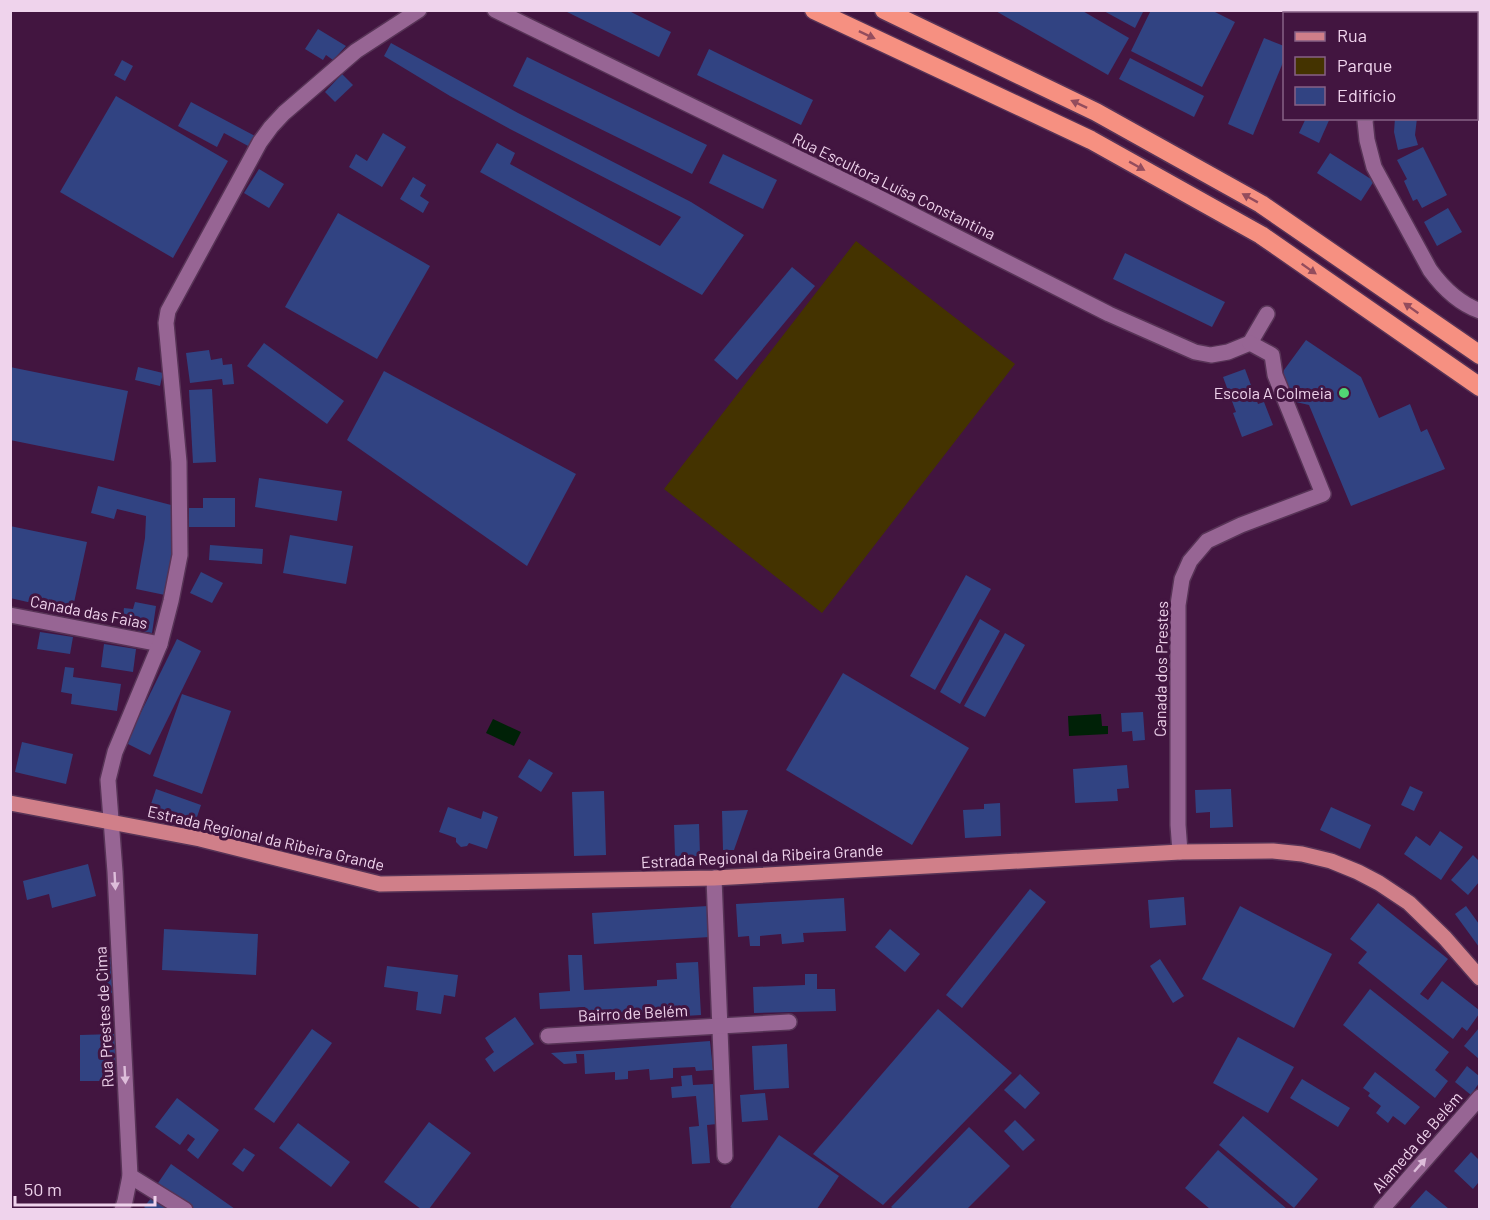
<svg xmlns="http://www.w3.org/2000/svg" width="1490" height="1220" viewBox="0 0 1490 1220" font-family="Barlow,sans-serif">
<rect width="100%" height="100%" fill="#421540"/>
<polygon fill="#430" points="856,241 1015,364 822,613 664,489"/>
<g fill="#002107">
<polygon points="1101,714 1102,726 1108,726 1108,734 1069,736 1068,716"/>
<polygon points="493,719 521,732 514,746 486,733"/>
</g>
<g fill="#314382">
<polygon points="563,10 627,10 671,32 659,57"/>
<polygon points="994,10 1081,10 1129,38 1108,75"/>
<polygon points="1102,10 1144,10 1135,28"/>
<polygon points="1151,10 1208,10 1212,12 1213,11 1235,22 1202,87 1131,51"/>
<polygon points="318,29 346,46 333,60 326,55 323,60 305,49"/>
<polygon points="1264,38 1284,46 1284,60 1253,135 1228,124"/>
<polygon points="391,43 518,113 691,202 744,235 702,295 480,172 497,143 515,153 510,164 660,246 681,217 510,129 450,96 384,56"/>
<polygon points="709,49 813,100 801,125 697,75"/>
<polygon points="527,57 707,145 692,174 513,86"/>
<polygon points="1130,58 1204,96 1194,117 1119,79"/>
<polygon points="122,60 133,66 125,81 114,75"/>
<polygon points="342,74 353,85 335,102 325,92"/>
<polygon points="116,96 228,161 173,258 60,192"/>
<polygon points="191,102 255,136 250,147 224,133 217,147 178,126"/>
<polygon points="1306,118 1330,118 1319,143 1299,133"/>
<polygon points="1395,118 1417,118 1415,135 1418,145 1398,150 1394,132"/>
<polygon points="383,133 406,147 382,187 349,167 356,154 367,161"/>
<polygon points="1423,147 1447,195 1422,208 1417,199 1413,201 1404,181 1407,179 1397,160"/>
<polygon points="1330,153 1374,181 1361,201 1317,173"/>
<polygon points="723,154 777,180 763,209 709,183"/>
<polygon points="259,169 284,184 269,208 244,193"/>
<polygon points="413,177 426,185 420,196 429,202 423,213 400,199"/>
<polygon points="1448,208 1462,232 1437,246 1424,222"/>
<polygon points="338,213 430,266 377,359 285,307"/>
<polygon points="1125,253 1225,302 1212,327 1113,279"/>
<polygon points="792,267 815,286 737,380 714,360"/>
<polygon points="1306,340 1361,377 1379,418 1410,404 1421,432 1427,429 1445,469 1351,506 1309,405 1296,402 1287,393 1283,375 1284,370"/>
<polygon points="264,343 344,401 327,424 247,366"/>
<polygon points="209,350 211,360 222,358 223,365 232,364 234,384 223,385 222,379 190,383 186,353"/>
<polygon points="10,367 128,391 114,461 10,440"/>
<polygon points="138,367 163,373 160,386 135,380"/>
<polygon points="1245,369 1258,404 1264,402 1273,425 1242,437 1233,413 1236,412 1223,377"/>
<polygon points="384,371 576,474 527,566 347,440"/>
<polygon points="212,389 216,462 193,463 189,390"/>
<polygon points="259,478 342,491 337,521 255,507"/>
<polygon points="98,486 175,506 174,544 165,595 136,589 145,538 146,516 117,509 114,519 91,513"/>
<polygon points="203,498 235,498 235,527 189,527 189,508 203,508"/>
<polygon points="10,526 87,542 72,612 10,598"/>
<polygon points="290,535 353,546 346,584 283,573"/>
<polygon points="210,545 263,549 262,564 209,560"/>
<polygon points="201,572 223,583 212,603 190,593"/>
<polygon points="966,575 991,589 935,690 910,676"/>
<polygon points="135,602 156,606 152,633 121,627 124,608 133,609"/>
<polygon points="980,619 1000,631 960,704 940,692"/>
<polygon points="40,632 73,637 70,654 37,649"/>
<polygon points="1005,633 1025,645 985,717 964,706"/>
<polygon points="177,639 201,651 150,755 126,743"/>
<polygon points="104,644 136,649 133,672 101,667"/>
<polygon points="65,667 74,668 73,677 121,684 117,711 71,704 72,694 61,692"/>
<polygon points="843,673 969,748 912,845 786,770"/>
<polygon points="182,694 231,711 202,794 153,776"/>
<polygon points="1143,712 1145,740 1133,741 1132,731 1122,732 1121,713"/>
<polygon points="22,742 73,754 66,784 15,772"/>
<polygon points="529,759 553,773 541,792 518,777"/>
<polygon points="1127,765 1129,788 1117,789 1118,801 1075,803 1073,769"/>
<polygon points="1410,786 1423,792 1414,811 1401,805"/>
<polygon points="156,789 201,805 194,826 149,810"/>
<polygon points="1231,789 1233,827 1210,828 1210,812 1196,813 1195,790"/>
<polygon points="604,791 606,855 574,856 572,792"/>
<polygon points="1000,803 1001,836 965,838 963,810 984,809 984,804"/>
<polygon points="448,807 481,819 483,811 498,817 487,849 469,843 467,846 461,847 456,842 456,838 439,832"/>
<polygon points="1331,807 1371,825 1360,849 1320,830"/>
<polygon points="748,810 734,850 723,850 722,811"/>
<polygon points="699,824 700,856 675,857 674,825"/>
<polygon points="1440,831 1463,847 1441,880 1404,854 1416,836 1430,846"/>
<polygon points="1473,855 1479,861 1479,882 1468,895 1451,880"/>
<polygon points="88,864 96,896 52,908 49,894 27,900 23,881"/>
<polygon points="1030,889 1046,902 962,1008 946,995"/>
<polygon points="1184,897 1186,925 1150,928 1148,900"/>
<polygon points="844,898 846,931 803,933 804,942 782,944 781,934 760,936 760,946 750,946 749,936 738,937 736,904"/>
<polygon points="1378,903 1448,959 1420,994 1428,1000 1442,981 1479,1010 1479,1014 1467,1031 1462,1027 1453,1039 1358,963 1367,952 1350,939"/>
<polygon points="708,906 710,937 594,944 592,913"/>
<polygon points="1240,906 1332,954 1294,1028 1202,979"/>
<polygon points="1466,906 1479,924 1479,947 1455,914"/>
<polygon points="164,929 258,934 256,975 162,970"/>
<polygon points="890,929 920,954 905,972 875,947"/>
<polygon points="568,955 582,955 584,990 657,986 657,980 677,979 676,963 698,962 701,1015 586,1022 585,1007 540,1009 539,993 570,991"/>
<polygon points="114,957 116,993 102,994 100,958"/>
<polygon points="1160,959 1184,996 1173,1003 1150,966"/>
<polygon points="387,966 458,975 455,997 444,995 441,1014 416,1010 418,992 384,987"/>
<polygon points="805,974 817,974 817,989 835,989 836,1011 754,1013 753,987 805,985"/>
<polygon points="1370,989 1449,1052 1435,1070 1448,1081 1435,1098 1343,1025"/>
<polygon points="938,1009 1012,1073 883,1205 813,1154"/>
<polygon points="515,1017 534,1044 494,1072 485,1059 494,1052 485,1038"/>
<polygon points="1479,1028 1479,1059 1464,1046"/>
<polygon points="312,1029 332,1043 274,1123 254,1109"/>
<polygon points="115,1034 116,1081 80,1081 80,1035"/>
<polygon points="1238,1037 1294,1067 1268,1113 1213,1083"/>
<polygon points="710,1041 713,1070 696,1071 695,1067 673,1068 673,1078 650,1080 649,1069 628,1071 628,1079 615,1080 615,1072 585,1074 584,1054 576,1054 577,1063 564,1064 551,1053"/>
<polygon points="787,1044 789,1088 754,1090 752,1046"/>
<polygon points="1467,1066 1479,1076 1479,1083 1471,1095 1455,1082"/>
<polygon points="1375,1072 1420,1107 1405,1125 1393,1116 1388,1123 1376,1113 1381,1106 1368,1096 1370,1093 1363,1088"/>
<polygon points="1020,1074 1040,1093 1025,1109 1004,1090"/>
<polygon points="692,1075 693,1085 713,1084 717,1124 707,1125 710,1163 692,1164 689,1127 699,1126 696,1096 672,1098 671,1087 682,1086 681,1076"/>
<polygon points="1302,1079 1350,1108 1338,1127 1290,1098"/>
<polygon points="765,1093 768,1120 742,1122 740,1095"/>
<polygon points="177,1098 219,1130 198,1159 187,1150 195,1139 188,1134 180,1145 155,1127"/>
<polygon points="1243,1116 1318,1179 1294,1208 1219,1145"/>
<polygon points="1015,1120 1035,1140 1023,1151 1004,1131"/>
<polygon points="429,1122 471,1153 429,1209 421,1209 384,1182"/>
<polygon points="298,1123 350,1162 331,1187 279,1148"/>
<polygon points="969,1127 1010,1166 967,1209 894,1209 891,1207"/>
<polygon points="779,1135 839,1176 817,1209 734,1209 730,1207"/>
<polygon points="244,1148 255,1155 243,1172 232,1164"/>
<polygon points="1218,1150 1287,1209 1210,1209 1185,1188"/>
<polygon points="1471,1152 1479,1160 1479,1184 1478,1183 1473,1189 1454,1171"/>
<polygon points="171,1164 235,1209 194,1209 158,1183"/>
<polygon points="1426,1190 1449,1209 1409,1209"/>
<polygon points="152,1197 169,1209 147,1209 144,1207"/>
</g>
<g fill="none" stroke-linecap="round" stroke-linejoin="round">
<g stroke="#573356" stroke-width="18">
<g id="minor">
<polyline points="495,10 876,196 1109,314 1195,352 1211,355 1228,352 1250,343 1267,314"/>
<polyline points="1371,10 1374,14"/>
<polyline points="1475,14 1480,13"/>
<path d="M1366 118 1365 121 1367 140 1374 167 1430 270C1443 288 1458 303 1480 311"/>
<polyline points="10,615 160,644"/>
<polyline points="1180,852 1178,825 1178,605 1182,579 1190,561 1207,541 1241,525 1323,494 1275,375 1272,355 1250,343"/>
<polyline points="714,878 725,1156"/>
<polyline points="548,1036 789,1022"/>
<polyline points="130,1176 185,1210"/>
<polyline points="122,1210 125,1201 130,1176 115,872 108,780 115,752 160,644 171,601 180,555 179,462 166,323 168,311 260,142 271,127 284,113 356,51 419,10"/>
<polyline points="1381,1210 1480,1097"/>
</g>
</g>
<g stroke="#573356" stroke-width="18">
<polyline id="major" points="10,803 200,839 380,884 714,878 1180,852 1273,851 1302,854 1331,861 1358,872 1379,883 1409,903 1445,938 1480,978"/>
</g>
<g stroke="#573356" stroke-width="21">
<g id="highway">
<polyline points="814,10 1091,140 1261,235 1480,387"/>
<polyline points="884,10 1096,112 1261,204 1480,355"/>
</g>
</g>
<use href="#minor" stroke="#976594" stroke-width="15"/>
<use href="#major" stroke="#d07f89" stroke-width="15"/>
<use href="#highway" stroke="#f69081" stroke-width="18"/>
</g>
<defs><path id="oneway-solid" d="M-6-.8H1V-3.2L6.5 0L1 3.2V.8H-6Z" transform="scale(1.5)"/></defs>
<g fill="#934c5d">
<use href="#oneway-solid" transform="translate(867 35) rotate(25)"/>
<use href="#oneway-solid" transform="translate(1079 104) rotate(-155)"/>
<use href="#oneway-solid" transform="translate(1137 166) rotate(29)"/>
<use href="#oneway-solid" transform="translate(1250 198) rotate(-151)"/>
<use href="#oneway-solid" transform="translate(1309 269) rotate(35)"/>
<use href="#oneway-solid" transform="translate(1411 308) rotate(-145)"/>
</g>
<g fill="#ddbdda">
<use href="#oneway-solid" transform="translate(115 881) rotate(87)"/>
<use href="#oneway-solid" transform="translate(125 1075) rotate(87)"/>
<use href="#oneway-solid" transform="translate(1420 1165) rotate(-49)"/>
</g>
<circle fill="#51d674" stroke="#421540" stroke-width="2" cx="1344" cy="393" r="6"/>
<g text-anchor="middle" stroke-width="6" stroke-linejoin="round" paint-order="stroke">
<g font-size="16" fill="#efd3ec" stroke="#421540">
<text transform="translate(894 186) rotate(26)" y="6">Rua Escultora Luísa Constantina</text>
<text transform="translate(89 612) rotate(11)" y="6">Canada das Faias</text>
<text transform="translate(1161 669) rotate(-89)" y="6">Canada dos Prestes</text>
<text transform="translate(266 838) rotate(13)" y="6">Estrada Regional da Ribeira Grande</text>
<text transform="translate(762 856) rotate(-3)" y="6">Estrada Regional da Ribeira Grande</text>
<text transform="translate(633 1013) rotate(-3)" y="6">Bairro de Belém</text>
<text transform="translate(104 1017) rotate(-93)" y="6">Rua Prestes de Cima</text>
<text transform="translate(1417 1142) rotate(-49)" y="6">Alameda de Belém</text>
</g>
<g font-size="16" fill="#efd3ec" stroke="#421540" text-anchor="end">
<text x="1332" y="399">Escola A Colmeia</text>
</g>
</g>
<rect width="1490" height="1220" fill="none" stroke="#efd3ec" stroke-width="24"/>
<rect x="1283" y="12" width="195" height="108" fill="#421540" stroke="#876185" stroke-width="1.5"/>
<rect x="1295" y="32" width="30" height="9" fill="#d07f89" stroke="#876185" stroke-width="1.5"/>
<text x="1337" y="42" font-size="18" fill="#efd3ec">Rua</text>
<rect x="1295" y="57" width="30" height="18" fill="#443300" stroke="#876185" stroke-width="1.5"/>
<text x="1337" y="72" font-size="18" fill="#efd3ec">Parque</text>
<rect x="1295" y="87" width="30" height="18" fill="#314382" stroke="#876185" stroke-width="1.5"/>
<text x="1337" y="102" font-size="18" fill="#efd3ec">Edifício</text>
<path d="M15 1196v9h140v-9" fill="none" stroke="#efd3ec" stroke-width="3"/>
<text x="24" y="1196" font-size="18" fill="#efd3ec" stroke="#421540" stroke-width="4.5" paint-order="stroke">50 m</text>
</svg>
